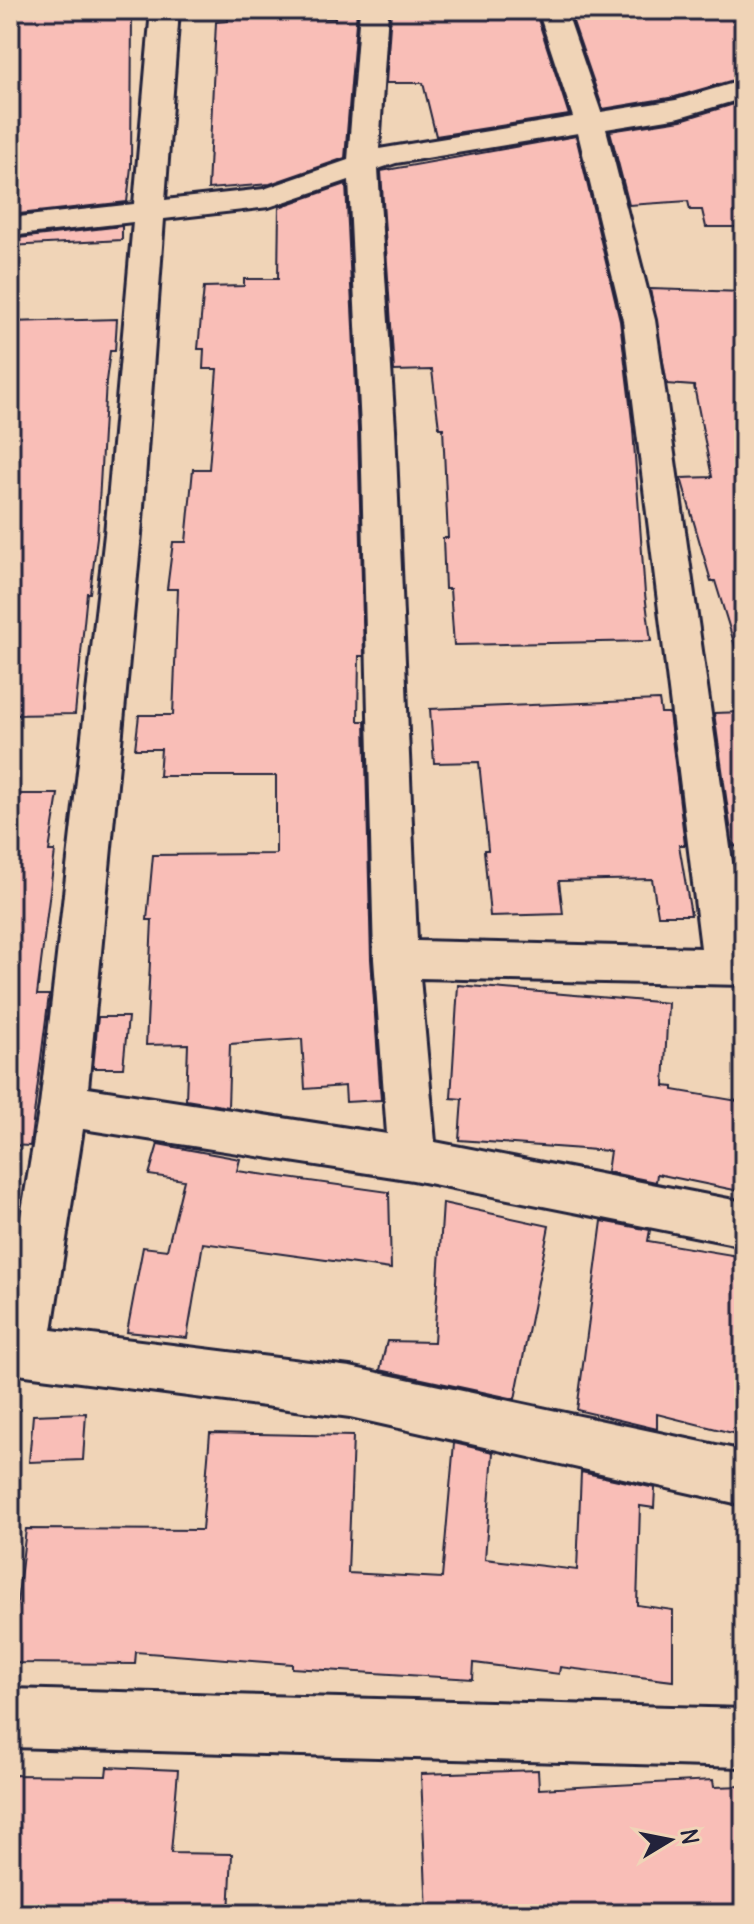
<svg xmlns="http://www.w3.org/2000/svg" width="754" height="1924" viewBox="0 0 754 1924" font-family="Delius,sans-serif">
<rect width="100%" height="100%" fill="#f0d4b7"/>
<filter id="ink" filterUnits="userSpaceOnUse"><feTurbulence type="fractalNoise" baseFrequency=".0125" numOctaves="2"/><feDisplacementMap in="SourceGraphic" scale="16" xChannelSelector="R" yChannelSelector="G"/><feConvolveMatrix kernelMatrix="1 2 1 2 8 2 1 2 1" color-interpolation-filters="sRGB"/></filter>
<g filter="url(#ink)">
<g fill="#f9beb7" stroke="#22223b" stroke-width="2">
<polygon points="10,10 132,10 131,167 127,202 10,215"/>
<polygon points="335,10 357,10 345,158 270,184 208,189 216,22 228,21 228,15 272,14 335,19"/>
<polygon points="391,10 535,10 569,115 436,136 423,83 386,83"/>
<polygon points="569,10 744,10 744,77 675,97 603,109"/>
<polygon points="744,101 744,227 706,227 702,210 690,210 688,201 629,205 610,131 681,120"/>
<polygon points="576,136 620,321 633,429 645,594 651,641 454,645 450,589 445,589 443,538 448,538 443,428 439,428 432,370 394,371 381,171"/>
<polygon points="346,184 358,429 364,656 359,656 358,721 365,721 371,959 381,1100 346,1102 345,1086 305,1089 302,1039 230,1044 228,1107 186,1100 188,1044 146,1045 152,920 147,920 153,855 276,854 276,776 159,776 161,749 135,749 139,715 173,715 178,589 167,589 173,542 186,542 193,469 209,469 217,369 203,369 204,349 198,349 204,287 244,286 244,279 278,279 279,207"/>
<polygon points="122,226 122,240 10,246 10,239"/>
<polygon points="650,289 744,292 744,648 736,649 715,581 711,581 681,478 712,477 694,386 667,384"/>
<polygon points="117,319 115,351 110,351 106,381 97,537 90,593 87,593 75,714 10,715 10,552 18,499 10,498 10,322"/>
<polygon points="659,700 661,713 669,713 685,845 679,845 691,915 658,915 652,879 559,881 563,914 490,916 484,850 488,850 479,762 434,763 430,709"/>
<polygon points="744,712 744,799 739,799 744,847 733,846 714,713"/>
<polygon points="10,794 58,794 49,851 55,851 37,995 49,995 30,1146 10,1145"/>
<polygon points="458,985 668,1003 664,1086 673,1087 673,1090 744,1102 744,1192 657,1174 656,1182 607,1172 610,1151 459,1140 462,1099 451,1098"/>
<polygon points="98,1017 128,1017 123,1068 93,1068"/>
<polygon points="158,1144 240,1159 237,1171 389,1192 391,1269 203,1243 187,1338 127,1332 143,1247 167,1250 184,1180 149,1175"/>
<polygon points="443,1203 549,1226 515,1399 380,1370 387,1341 434,1342"/>
<polygon points="602,1221 650,1230 648,1241 744,1257 744,1436 657,1414 657,1429 577,1410"/>
<polygon points="86,1413 83,1460 29,1462 33,1415"/>
<polygon points="210,1433 353,1436 348,1573 442,1578 454,1443 493,1452 485,1559 577,1570 581,1472 655,1488 654,1508 640,1506 637,1605 673,1610 673,1681 560,1667 559,1674 474,1663 473,1679 292,1668 292,1664 136,1652 135,1664 10,1663 26,1529 202,1530"/>
<polygon points="107,1767 178,1770 171,1853 232,1854 229,1914 73,1909 10,1911 10,1775 106,1776"/>
<polygon points="538,1770 539,1789 713,1780 714,1787 744,1786 744,1914 427,1914 421,1774"/>
</g>
<g fill="none" stroke-linecap="round" stroke-linejoin="round">
<g stroke="#22223b" stroke-width="6">
<g id="minor">
<path d="M151 10H179L165 200 264 189 348 160 360 10H388L379 149 573 117 538 10H566L601 112 676 100 744 80V98L680 117 606 129 655 320 744 946V985L420 978 435 1142 744 1202V1246L413 1180 83 1129 52 1330 350 1367 744 1451V1505L350 1417 10 1373V1281L40 1105 105 534 133 222 10 236V218L134 204ZM578 133 623 320 701 948 417 941 395 429 378 169 396 163ZM349 180 361 429 374 959 387 1134 88 1088 141 534 164 219 269 207Z"/>
<polygon points="10,1689 744,1709 744,1767 10,1747"/>
</g>
</g>
<use href="#minor" fill="#f0d4b7" fill-rule="evenodd"/>
</g>
</g>
<rect width="754" height="1924" fill="none" stroke="#f0d4b7" stroke-width="40"/>
<rect x="20" y="20" width="714" height="1884" fill="none" stroke="#22223b" stroke-width="3" filter="url(#ink)"/>
<g transform="translate(670 1840) rotate(80)" stroke="#f0d4b7" stroke-width="6" paint-order="stroke">
<path d="M0-6L14 30L0 20L-14 30Z" fill="#22223b"/>
<text y="-12" font-size="22" font-weight="bold" text-anchor="middle" fill="#22223b">N</text>
</g>
</svg>
